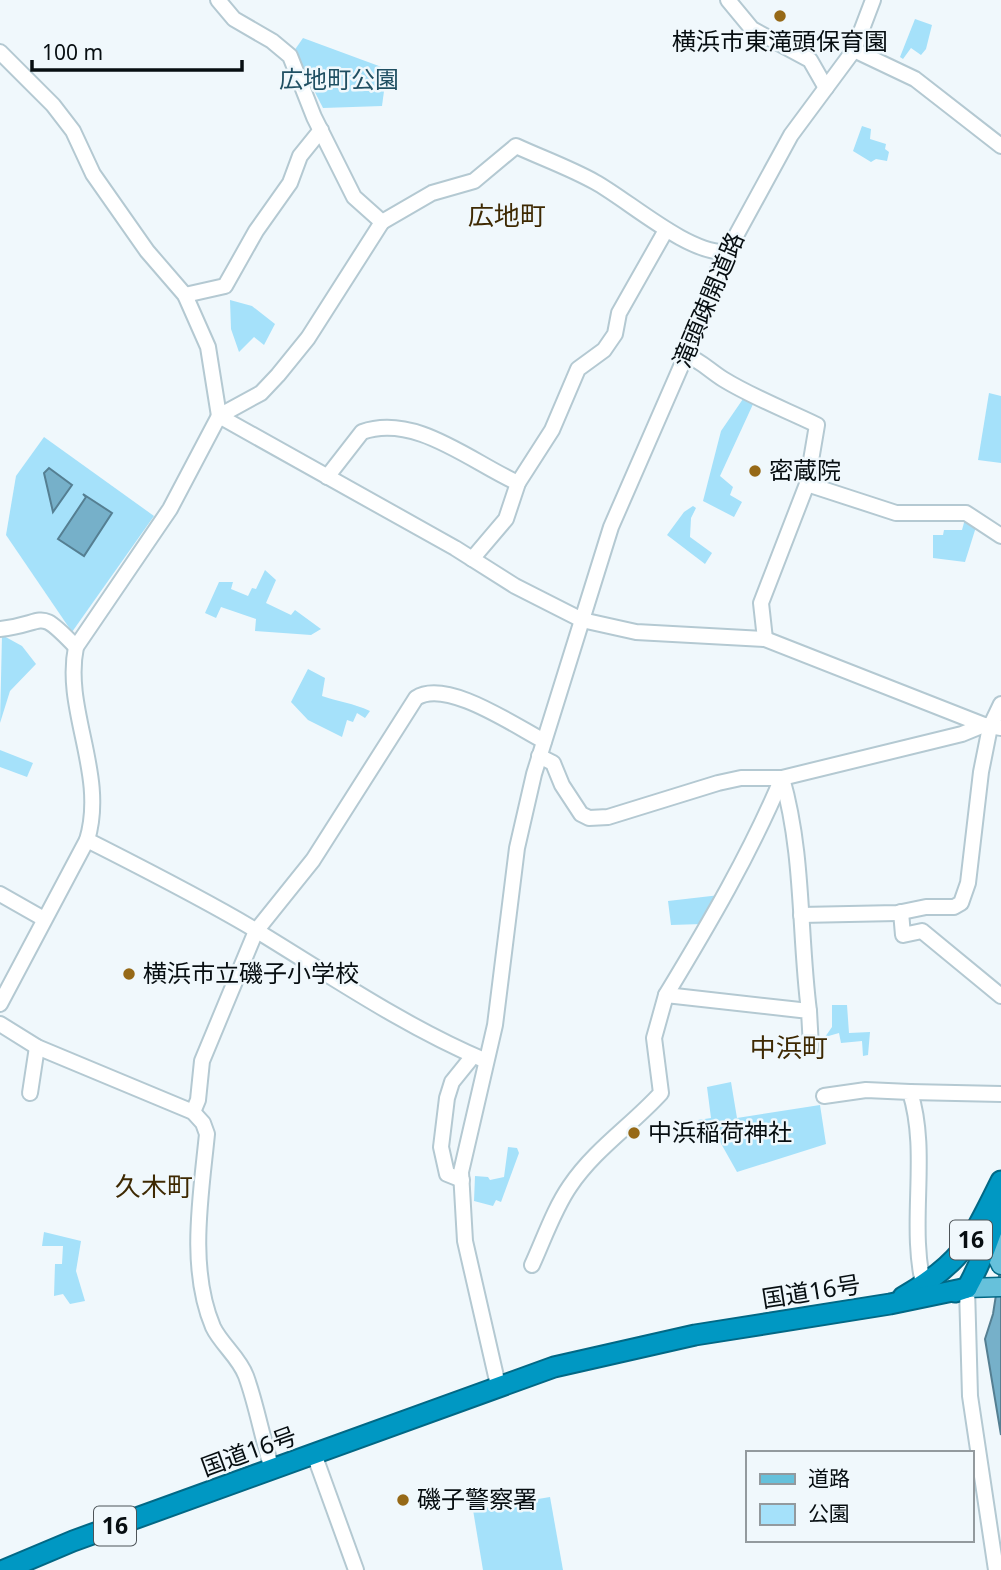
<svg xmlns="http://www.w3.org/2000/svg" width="1001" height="1570" viewBox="0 0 1001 1570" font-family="'Noto Sans','Noto Sans JP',sans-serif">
<rect width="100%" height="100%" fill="#f0f8fc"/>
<g fill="#a5e1fa">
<polygon points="915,19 932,25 926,49 921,55 911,48 903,59 900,57"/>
<polygon points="303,38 387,69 382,106 323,108 294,51"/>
<polygon points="862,126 871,129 870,139 886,144 885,149 889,152 887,161 876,159 871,162 853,151"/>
<polygon points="230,300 252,306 275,324 264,345 254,337 239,352 231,329"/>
<polygon points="989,393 1001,396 1001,463 978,460"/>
<polygon points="745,396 754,402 720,476 733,487 730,495 742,502 734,517 703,501 721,431"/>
<polygon points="44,437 154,516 72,632 6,535 16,476"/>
<polygon points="693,506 696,508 691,518 690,537 712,553 705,564 667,535 684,512"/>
<polygon points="965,519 976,527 965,562 933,558 933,535 943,535 944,530 962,530"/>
<polygon points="265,570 276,580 266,603 291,615 295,610 321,629 311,635 255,631 256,619 221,607 216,618 205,613 219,582 233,582 231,589 248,596 252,588 256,589"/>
<polygon points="2,635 22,646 36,664 10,691 0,723"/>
<path d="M308 669 325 678 322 696C339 702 353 703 370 711L365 718 357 713 353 722 347 720 342 737 308 720 291 702Z"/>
<polygon points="0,750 33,763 27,777 0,767"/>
<polygon points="720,895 702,924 671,925 668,901"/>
<polygon points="832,1005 847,1005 849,1033 870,1032 868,1055 863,1056 862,1041 841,1043 839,1033 825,1037 832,1027"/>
<polygon points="731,1082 737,1118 820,1105 826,1144 737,1172 719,1140 698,1120 711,1118 707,1087"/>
<polygon points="508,1147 517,1148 519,1153 501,1202 496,1200 493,1206 474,1201 475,1176 488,1177 490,1180 504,1177"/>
<polygon points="44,1232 81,1241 76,1271 85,1301 70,1304 63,1294 54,1296 55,1264 62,1264 63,1246 42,1246"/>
<polygon points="550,1497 563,1570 483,1570 473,1510"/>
</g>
<g fill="#76b0c9" stroke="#557f92" stroke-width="2">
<polygon points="49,468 72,485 53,512 44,473"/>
<polygon points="83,494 86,496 112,513 84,556 58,539 86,497"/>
<polygon points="1001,1263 1001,1435 985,1339 993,1314"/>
</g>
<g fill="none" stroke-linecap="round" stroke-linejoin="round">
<g stroke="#b4c9d2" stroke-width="18">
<g id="minor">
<path d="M218 0 234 19 272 41 290 56 314 117 354 197 382 222 432 193 474 181 516 146C542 158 570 168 595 182 628 200 688 254 726 252"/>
<polyline points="728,0 752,29 810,60 826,88"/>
<polyline points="854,50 915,79 1001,146"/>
<polyline points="0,52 53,105 73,131 93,174 147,251 185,295 208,347 219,416 455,548 515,586 582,620 636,632 765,639 984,725 1001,728"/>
<polyline points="185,295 225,286 256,231 290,183 300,156 321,130"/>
<path d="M686 355C701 361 709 370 723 379 752 397 786 410 817 425L807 484 761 603 765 639"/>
<path d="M327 477 362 432C415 413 471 462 518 483"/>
<polyline points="807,484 896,513 966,513 1001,536"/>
<polyline points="472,559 506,519 518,483 552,430 578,369 604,350 615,334 619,313 666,230"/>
<path d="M0 629C48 624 36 605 76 647"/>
<polyline points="539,756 553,763 562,785 581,814 589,818 608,817 718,783 741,778 782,778 962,734 984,725"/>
<path d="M782 778C804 854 799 933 809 1011"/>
<path d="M87 840C144 869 202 898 257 931 331 976 404 1026 484 1060"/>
<polyline points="0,894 44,919"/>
<polyline points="901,912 903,935 922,931 1001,996"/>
<polyline points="801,915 897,913 926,907 954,907 961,903 968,883 981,772 990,727 1001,704"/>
<path d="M666 995C709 924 750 854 782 778"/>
<path d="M0 1004 87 840C107 774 63 710 76 647L170 509 219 416 261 393 278 375 308 338 382 222"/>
<path d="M0 1024 37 1047 193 1112 203 1123 207 1134C201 1195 188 1268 213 1327 221 1344 239 1357 246 1376 257 1406 262 1438 272 1469"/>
<polyline points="910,1092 1001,1094"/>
<polyline points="30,1093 37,1047"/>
<path d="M824 1096 866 1090 910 1092C930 1155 907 1226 925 1292"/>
<path d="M193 1112 198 1100 202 1061 256 931 313 860 416 698C446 678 515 726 544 741"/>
<polyline points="462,1180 447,1174 441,1147 447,1098 452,1082 473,1056"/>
<path d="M532 1265C544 1239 554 1209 570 1186 595 1149 632 1125 661 1093L654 1038 666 995 809 1011 811 1047"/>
<polyline points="967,1288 970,1396 996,1570"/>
<polyline points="498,1385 465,1241 461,1172 495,1025 517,848 534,774 611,527 686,355 720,265 791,135 854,50 873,0"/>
<polyline points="314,1454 356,1570"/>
</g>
</g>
<g stroke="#026885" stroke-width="21">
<g id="major">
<polyline points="992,1236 993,1249 1001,1265"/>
<polyline points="967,1288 1001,1287"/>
</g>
</g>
<g stroke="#026885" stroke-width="23">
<g id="highway">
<path d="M955 1292 967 1288C983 1259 993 1232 1001 1200"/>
<path d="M903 1297C963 1262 971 1241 1001 1181"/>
<polyline points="4,1570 73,1541 554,1367 695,1335 890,1304 967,1288"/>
</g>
</g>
<use href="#minor" stroke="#fff" stroke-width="14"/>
<use href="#major" stroke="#66c1db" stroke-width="18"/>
<use href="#highway" stroke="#0098c3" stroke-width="19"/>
</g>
<g fill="#966917" stroke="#f0f8fc" stroke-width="2.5">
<circle cx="780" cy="16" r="7"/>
<circle cx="755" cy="471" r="7"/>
<circle cx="129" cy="974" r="7"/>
<circle cx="634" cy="1133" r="7"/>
<circle cx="403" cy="1500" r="7"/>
</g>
<g text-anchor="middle" stroke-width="5" stroke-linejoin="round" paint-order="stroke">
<g fill="#f0f8fc" stroke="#4d5458" stroke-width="2">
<rect x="950" y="1220.5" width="42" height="39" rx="5"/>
<rect x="94" y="1506.5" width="42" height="39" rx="5"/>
</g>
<g font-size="23" font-weight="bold" fill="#070e11">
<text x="971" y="1248">16</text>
<text x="115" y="1534">16</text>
</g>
<g font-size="24" fill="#070e11" stroke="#f0f8fc" text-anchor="start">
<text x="780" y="50" text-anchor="middle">横浜市東滝頭保育園</text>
<text x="769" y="479">密蔵院</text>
<text x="143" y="982">横浜市立磯子小学校</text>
<text x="648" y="1141">中浜稲荷神社</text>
<text x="417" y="1508">磯子警察署</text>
</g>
<g font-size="24" fill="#1f4f62" stroke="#f0f8fc">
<text x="339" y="88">広地町公園</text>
</g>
<g font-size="24" fill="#070e11" stroke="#f0f8fc">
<text transform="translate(709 300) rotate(-67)" y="8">滝頭疎開道路</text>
<text transform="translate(811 1292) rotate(-9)" y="8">国道16号</text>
<text transform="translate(249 1452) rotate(-20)" y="8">国道16号</text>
</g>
<g font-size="26" fill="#3e2902" stroke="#f0f8fc">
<text x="507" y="225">広地町</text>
<text x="789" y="1057">中浜町</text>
<text x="154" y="1196">久木町</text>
</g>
</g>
<rect x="746" y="1451" width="228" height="91" fill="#f0f8fc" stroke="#939a9e" stroke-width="2"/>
<rect x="760" y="1474" width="35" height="10" fill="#66c1db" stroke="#939a9e" stroke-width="2"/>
<text x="808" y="1486" font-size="21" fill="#070e11">道路</text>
<rect x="760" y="1504" width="35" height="21" fill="#a5e1fa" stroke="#939a9e" stroke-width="2"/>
<text x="808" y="1521" font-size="21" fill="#070e11">公園</text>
<path d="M32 60v10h210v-10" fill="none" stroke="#070e11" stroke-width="3.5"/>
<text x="42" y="60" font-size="21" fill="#070e11" stroke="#f0f8fc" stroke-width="5" paint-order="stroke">100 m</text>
</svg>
